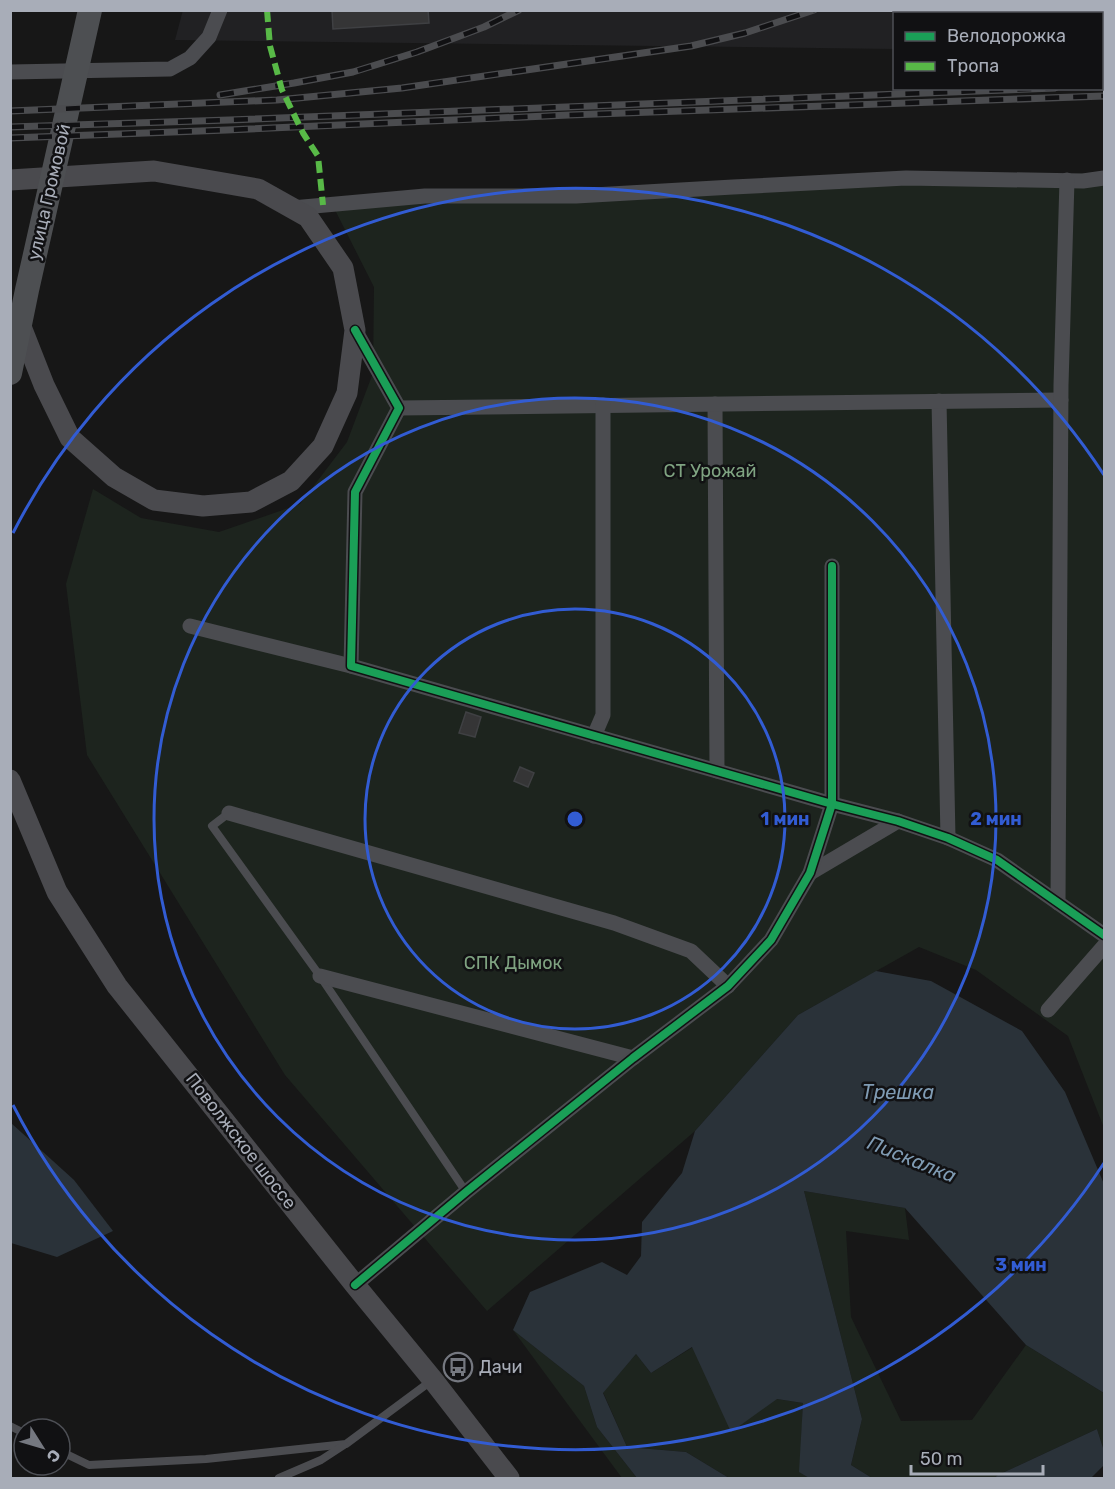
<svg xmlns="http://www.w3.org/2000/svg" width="1115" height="1489" viewBox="0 0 1115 1489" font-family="Rubik,sans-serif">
<rect width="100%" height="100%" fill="#171717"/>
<polygon fill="#212123" points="183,10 1104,11 1104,52 1102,52 1102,14 894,14 894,49 175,40"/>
<g fill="#1d241e">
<polygon points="1104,172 1104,1128 1068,1036 976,970 919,947 798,1015 695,1131 487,1311 285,1075 87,755 66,584 93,489 141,518 219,532 300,504 347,442 373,373 374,287 333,206 1015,178"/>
<polygon points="804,1191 905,1208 909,1240 846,1231 851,1317 901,1421 972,1420 1026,1345 1104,1393 1104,1451 1097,1429 996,1476 997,1478 872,1478 851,1465 862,1419"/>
<polygon points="513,1330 584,1386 597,1427 637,1478 622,1478"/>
<polygon points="693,1347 777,1399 803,1403 800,1472 809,1478 729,1478 686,1452 627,1447 603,1392 636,1354 651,1373"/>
</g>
<g fill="#2a3239">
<polygon points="876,971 931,981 1022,1031 1065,1092 1104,1184 1104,1393 1026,1345 905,1208 804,1191 862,1419 851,1465 872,1478 809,1478 799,1472 803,1403 777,1399 731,1432 692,1347 651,1373 636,1354 603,1393 627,1447 686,1452 729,1478 637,1478 597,1427 584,1386 513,1330 530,1292 602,1262 627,1275 641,1256 642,1222 682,1173 695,1131 798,1015"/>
<polygon points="11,1123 74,1180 113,1231 57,1257 11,1243"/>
<polygon points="1097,1429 1104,1451 1104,1465 1091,1478 997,1478 996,1476"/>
</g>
<g fill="#353536" stroke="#3f4043" stroke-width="1.5">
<polygon points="332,10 428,10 429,23 333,29"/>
<polygon points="466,712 481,717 475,737 459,733"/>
<polygon points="520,767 534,773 528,787 514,781"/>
</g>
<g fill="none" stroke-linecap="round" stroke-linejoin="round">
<g stroke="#4b4c50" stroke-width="8">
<polyline points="229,813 212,826 320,976 466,1192"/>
<polyline points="10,1426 24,1433"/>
<polyline points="60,1451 89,1465 206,1459 346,1444 431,1381"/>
<polyline points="279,1478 321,1460 344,1445"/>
</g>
<g stroke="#4b4c50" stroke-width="15">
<polyline points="10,72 170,69 190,58 209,37 220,10"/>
<polyline points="292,208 425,196 576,196 733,187 906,178 1083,181 1104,178"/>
<polyline points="355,330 399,408 355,492 351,666 832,804 898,821 948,838 997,860 1104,935"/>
<polyline points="939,401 948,838"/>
<polyline points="715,404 717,771"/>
<polyline points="399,408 1061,400"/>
<polyline points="190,626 351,666"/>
<polyline points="594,736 603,715 603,405"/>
<polyline points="229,813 614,923 691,951 728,986"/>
<polyline points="810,873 898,821"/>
<polyline points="1058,903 1061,385 1067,180"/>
<polyline points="320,976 633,1058"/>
<polyline points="1048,1010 1104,946"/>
<polyline points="355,1285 466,1192 633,1058 728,986 771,940 810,873 832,804 832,566"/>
</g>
<g stroke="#4a4a4e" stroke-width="21">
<polyline points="10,180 154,171 258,189 308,217 343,268 355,330 347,393 323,446 291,481 251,502 203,506 154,500 114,477 70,438 44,385 20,324"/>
<polyline points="10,780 57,892 117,986 355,1285 433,1380 509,1478"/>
</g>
<polyline stroke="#4d4f52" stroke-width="24" points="10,373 27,290 90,10"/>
<g stroke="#4b4c4f" stroke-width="7">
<g id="rail">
<polyline points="1102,87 1104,87"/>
<polyline points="220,95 294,83 353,72 417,52 484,27 519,10"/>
<polyline points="10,111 277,100 402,88 691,46 745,33 814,10"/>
<polyline points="10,127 229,120 1055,88"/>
<polyline points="10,138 227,130 569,115 1104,96"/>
</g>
</g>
<use href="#rail" stroke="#111113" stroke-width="4.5" stroke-dasharray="14" stroke-linecap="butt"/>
<polyline stroke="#58b947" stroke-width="6" stroke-dasharray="12 6" stroke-linecap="butt" points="267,10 270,46 282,90 303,133 318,156 323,205"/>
<g stroke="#111113" stroke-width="11">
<g id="cycleway">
<polyline points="355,330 399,408 355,492 351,666 832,804 898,821 948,838 997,860 1104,935"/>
<polyline points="355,1285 466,1192 633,1058 728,986 771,940 810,873 832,804 832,566"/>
</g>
</g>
<use href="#cycleway" stroke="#1a9f57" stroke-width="8"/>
</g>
<g fill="none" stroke="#325cd3" stroke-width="3">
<circle cx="575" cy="819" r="210"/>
<circle cx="575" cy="819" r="421"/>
<path d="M1104 1163A631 631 0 0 1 13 1105M13 533A631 631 0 0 1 1104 475"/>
</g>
<defs>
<g id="bus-ring" transform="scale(1.5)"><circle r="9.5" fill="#111113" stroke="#757880" stroke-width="1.5"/><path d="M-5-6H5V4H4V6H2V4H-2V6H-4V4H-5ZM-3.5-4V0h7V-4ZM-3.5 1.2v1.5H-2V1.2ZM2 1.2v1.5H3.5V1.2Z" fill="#757880"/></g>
</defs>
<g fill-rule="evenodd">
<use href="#bus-ring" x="458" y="1367"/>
</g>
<g text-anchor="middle" stroke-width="5" stroke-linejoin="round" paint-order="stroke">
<g font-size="18" fill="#a8adb8" stroke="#111113">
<text transform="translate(49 192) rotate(-77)" y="6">улица Громовой</text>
<text transform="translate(241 1141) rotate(52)" y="6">Поволжское шоссе</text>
</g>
<g font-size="18" fill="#7fa381" stroke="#111113">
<text x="710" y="477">СТ Урожай</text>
<text x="513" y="969">СПК Дымок</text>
</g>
<g font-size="18" fill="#a8adb8" stroke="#111113" text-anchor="start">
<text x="479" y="1373">Дачи</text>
</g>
<g font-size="20" font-style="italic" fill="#7f9bb3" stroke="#111113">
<text x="898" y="1099">Трешка</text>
<text transform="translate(912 1159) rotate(22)" y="7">Пискалка</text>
</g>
</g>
<circle cx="575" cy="819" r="9" fill="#325cd3" stroke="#111113" stroke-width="3"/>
<g font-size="18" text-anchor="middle" font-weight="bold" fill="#325cd3" stroke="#111113" stroke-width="5" stroke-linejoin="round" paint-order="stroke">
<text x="785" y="825">1 мин</text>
<text x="996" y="825">2 мин</text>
<text x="1021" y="1271">3 мин</text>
</g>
<rect width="1115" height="1489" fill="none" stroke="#a8adb8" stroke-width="24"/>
<rect x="893" y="12" width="210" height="78" fill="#111113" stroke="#4d4f55" stroke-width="1.5"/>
<rect x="905" y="32" width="30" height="9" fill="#1a9f57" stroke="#4d4f55" stroke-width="1.5"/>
<text x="947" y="42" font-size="18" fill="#a8adb8">Велодорожка</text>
<rect x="905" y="62" width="30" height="9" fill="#58b947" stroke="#4d4f55" stroke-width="1.5"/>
<text x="947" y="72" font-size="18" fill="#a8adb8">Тропа</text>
<g transform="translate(42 1447) rotate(127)"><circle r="28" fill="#111113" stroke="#4d4f55" stroke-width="1.5"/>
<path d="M0-4.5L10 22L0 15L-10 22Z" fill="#757880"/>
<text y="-9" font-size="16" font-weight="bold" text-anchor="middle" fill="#a8adb8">С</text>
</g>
<path d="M911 1465v9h132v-9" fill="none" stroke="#a8adb8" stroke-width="3"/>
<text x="920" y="1465" font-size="18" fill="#a8adb8" stroke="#111113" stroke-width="4.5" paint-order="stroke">50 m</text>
</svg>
